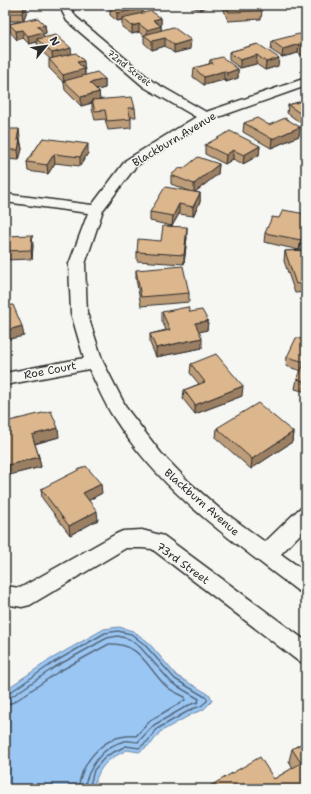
<svg xmlns="http://www.w3.org/2000/svg" width="311" height="794" viewBox="0 0 311 794" font-family="'Shantell Sans',sans-serif">
<rect width="100%" height="100%" fill="#f6f6f2"/>
<filter id="ink" filterUnits="userSpaceOnUse"><feTurbulence type="fractalNoise" baseFrequency=".025" numOctaves="2"/><feDisplacementMap in="SourceGraphic" scale="8" xChannelSelector="R" yChannelSelector="G"/><feConvolveMatrix kernelMatrix="1 2 1 2 8 2 1 2 1" color-interpolation-filters="sRGB"/></filter>
<g filter="url(#ink)">
<path fill="#9ac6f4" stroke="#6e88a4" d="M119 627 133 631 147 641 177 676 210 695 212 701 203 710 194 713 160 732 151 744 139 752 127 750C105 761 100 765 93 789H5V690L51 659 104 629Z"/>
<g fill="none" stroke-linecap="round" stroke-linejoin="round">
<g stroke="#57697b" stroke-width="1.5">
<polyline points="5,693 9,693 53,663 105,633 118,631 131,634 144,644 175,679 207,698 207,701 201,706 192,709 157,729 148,741 139,748 126,746 106,756 94,770 89,789"/>
<path d="M5 699 11 697 55 667 107 638 118 636 129 639 140 647 172 683 199 699 198 702 189 705 154 725 138 742C134 742 129 740 125 741 103 745 88 768 84 789"/>
<path d="M5 705 14 702 58 672 109 644C140 642 147 668 166 686 171 691 179 694 185 697V700L151 720 136 736C105 733 82 760 78 789"/>
</g>
<g stroke="#2b2b2b" stroke-width="3">
<g id="minor">
<path d="M59 5H69L76 17 152 81 206 112 306 78V86L210 120 136 166 103 210 85 264 87 313 103 362 127 409 161 453 190 483 220 509 265 542 299 509 306 507V528L281 554 306 572V593L298 591C229 538 162 493 114 418 104 403 97 385 89 369L5 385V373L84 358 71 313 69 264 88 213 5 202V194L92 205 126 160 196 117 144 87 67 21Z"/>
<polygon points="142,530 164,536 306,641 306,664 298,661 152,549 142,548 126,548 30,605 22,607 5,604 5,586 20,588 116,534 123,531"/>
</g>
</g>
<use href="#minor" fill="#f6f6f2" fill-rule="evenodd"/>
</g>
<g fill="#bd9d79" stroke="#2b2b2b">
<polygon points="5,5 27,11 23,21 45,25 46,33 43,34 43,38 72,54 85,69 85,76 105,79 105,88 97,90 99,92 100,100 135,108 136,117 131,117 131,128 108,130 105,119 95,120 92,109 92,103 81,106 65,90 64,83 49,68 49,59 50,59 38,48 37,42 29,44 23,38 17,40 10,32 9,24 21,21 5,21"/>
<polygon points="113,5 139,5 143,13 161,18 161,30 190,49 174,53 165,46 152,50 144,43 144,36 139,32 132,34 122,27 122,20 117,21 110,15 110,7 113,6"/>
<polygon points="187,5 210,5 201,10"/>
<polygon points="222,5 259,5 262,11 261,19 228,21"/>
<polygon points="276,5 288,5 281,7"/>
<polygon points="306,38 306,58 298,53 282,57 271,50 272,41"/>
<polygon points="258,44 278,66 265,70 256,64 240,68 229,60 229,52"/>
<polygon points="210,60 238,69 238,78 226,82 224,80 204,85 193,77 194,68 209,64"/>
<polygon points="306,100 302,124 287,113 288,105"/>
<polygon points="244,123 300,127 299,136 271,148 243,132"/>
<polygon points="5,129 20,138 22,149 19,160 5,159"/>
<polygon points="43,138 88,153 80,166 55,163 48,174 28,171 27,162"/>
<polygon points="205,145 260,146 259,155 243,164 233,159 225,164 205,154"/>
<polygon points="219,164 218,174 195,192 200,193 200,202 193,216 179,214 172,226 150,221 150,212 189,191 171,184 171,175 183,169"/>
<polygon points="306,214 306,235 305,235 299,250 264,242 265,233 279,218"/>
<polygon points="5,221 7,221 8,231 8,236 33,245 32,259 5,260"/>
<polygon points="187,237 184,264 137,261 137,252 161,241"/>
<polygon points="306,250 306,292 295,293 284,261 285,251"/>
<polygon points="136,270 189,293 189,302 141,306 136,279"/>
<polygon points="162,312 190,312 208,321 207,330 199,332 202,348 156,357 150,343 150,334 166,330 162,321"/>
<polygon points="306,340 306,392 295,389 297,379 301,371 286,366 287,357"/>
<polygon points="191,364 242,396 195,414 183,399 184,390 199,384 190,373"/>
<polygon points="5,422 59,437 35,444 39,457 41,467 9,475 5,460"/>
<polygon points="217,428 293,432 292,442 251,469 216,438"/>
<polygon points="41,489 102,493 89,500 98,520 70,535 42,498"/>
<polygon points="306,741 306,789 210,789 210,786 274,779 293,768 289,761 292,749"/>
</g>
<g fill="#9a7f63" stroke="#2b2b2b">
<polygon points="25,5 26,5 27,11 23,21 22,13"/>
<polygon points="201,5 210,5 201,10"/>
<polygon points="281,5 288,5 281,7"/>
<polygon points="143,8 143,16 122,18 122,20 117,21 117,13"/>
<polygon points="161,18 161,34 147,37 147,30 153,20"/>
<polygon points="139,24 139,32 132,34 132,26"/>
<polygon points="45,25 46,33 43,34 44,41 37,39 37,42 29,44 28,36 37,26"/>
<polygon points="23,30 23,38 17,40 16,31"/>
<polygon points="165,38 165,46 152,50 152,41"/>
<polygon points="191,40 190,49 174,53 174,45"/>
<polygon points="299,44 298,53 282,57 283,49"/>
<polygon points="71,48 72,57 53,62 52,53"/>
<polygon points="257,55 256,64 240,68 240,60"/>
<polygon points="279,58 278,66 265,70 266,62"/>
<polygon points="84,61 85,78 64,81 64,83 63,75 77,62"/>
<polygon points="238,69 238,78 226,82 227,73"/>
<polygon points="224,71 224,80 204,85 204,77"/>
<polygon points="105,79 105,88 90,92 90,83"/>
<polygon points="99,92 100,101 92,100 92,103 81,106 81,97"/>
<polygon points="306,115 306,123 302,124 304,116"/>
<polygon points="300,127 299,136 271,148 272,139"/>
<polygon points="19,129 20,138 18,149 17,140"/>
<polygon points="20,140 22,149 19,160 18,150"/>
<polygon points="88,144 88,153 80,166 80,157"/>
<polygon points="260,146 259,155 243,164 244,155"/>
<polygon points="233,150 233,159 225,164 226,155"/>
<polygon points="54,154 55,163 48,174 47,165"/>
<polygon points="219,164 218,174 194,193 194,184"/>
<polygon points="200,193 200,202 193,216 193,207"/>
<polygon points="179,204 179,214 172,226 173,216"/>
<polygon points="7,221 8,231 8,246 6,236"/>
<polygon points="306,226 305,235 299,250 301,240"/>
<polygon points="187,227 187,237 184,264 184,255"/>
<polygon points="32,235 33,245 32,259 31,250"/>
<polygon points="208,321 207,330 195,333 195,323"/>
<polygon points="22,326 24,336 5,340 5,331"/>
<polygon points="202,338 202,348 156,357 156,348"/>
<polygon points="243,386 242,396 195,414 195,405"/>
<polygon points="58,428 59,437 33,444 32,435"/>
<polygon points="293,432 292,442 251,469 252,459"/>
<polygon points="39,457 41,467 9,475 8,465"/>
<polygon points="101,484 102,493 84,503 83,493"/>
<polygon points="97,511 98,520 70,535 69,526"/>
</g>
<g fill="#dcb68d" stroke="#2b2b2b">
<polygon points="5,5 25,5 22,13 5,13"/>
<polygon points="118,5 139,5 143,8 117,13 110,7"/>
<polygon points="226,5 259,5 262,11 229,12"/>
<polygon points="151,11 161,18 153,20 161,26 147,30 139,24 132,26 122,18"/>
<polygon points="38,18 45,25 37,26 43,32 28,36 23,30 16,31 9,24"/>
<polygon points="173,27 191,40 174,45 165,38 152,41 144,35"/>
<polygon points="299,34 306,38 306,49 299,44 283,49 272,41"/>
<polygon points="56,35 71,48 52,53 37,39"/>
<polygon points="258,44 279,58 266,62 257,55 240,60 229,52"/>
<polygon points="76,53 84,61 77,62 84,69 63,75 49,59"/>
<polygon points="222,57 238,69 227,73 224,71 204,77 194,68 213,63 210,60"/>
<polygon points="97,72 105,79 90,83 99,92 81,97 64,81"/>
<polygon points="132,97 135,108 128,108 131,119 107,121 105,110 95,111 92,100"/>
<polygon points="306,100 306,115 304,116 288,105"/>
<polygon points="257,118 269,125 285,118 300,127 272,139 244,123"/>
<polygon points="5,129 19,129 17,140 20,140 18,150 5,150"/>
<polygon points="230,131 260,146 244,155 233,150 226,155 205,145"/>
<polygon points="43,138 88,144 80,157 54,154 47,165 27,162"/>
<polygon points="198,157 219,164 194,184 171,175 180,168 183,169"/>
<polygon points="165,187 200,193 193,207 179,204 173,216 150,212"/>
<polygon points="283,210 306,214 306,226 301,240 265,233 272,217 279,218"/>
<polygon points="5,221 7,221 6,236 32,235 31,250 5,251"/>
<polygon points="163,226 187,227 184,255 137,252 138,239 161,241"/>
<polygon points="306,250 306,283 296,284 285,251"/>
<polygon points="183,266 189,293 141,297 136,270"/>
<polygon points="13,305 22,326 5,331 5,306"/>
<polygon points="188,307 190,312 202,310 208,321 195,323 202,338 156,348 150,334 170,330 162,312"/>
<polygon points="296,338 306,340 306,382 297,379 305,362 287,357"/>
<polygon points="216,354 243,386 195,405 184,390 205,382 191,364"/>
<polygon points="258,403 293,432 252,459 217,428"/>
<polygon points="51,411 58,428 32,435 39,457 8,465 5,456 5,422"/>
<polygon points="86,466 101,484 83,493 97,511 69,526 41,489"/>
<polygon points="306,741 306,789 212,789 210,786 260,757 274,779 301,763 292,749"/>
</g>
</g>
<g text-anchor="middle" stroke-width="3" stroke-linejoin="round" paint-order="stroke">
<g font-size="9" fill="#2b2b2b" stroke="#f6f6f2">
<text transform="translate(129 68) rotate(38)" y="3">72nd Street</text>
</g>
<g font-size="11" fill="#2b2b2b" stroke="#f6f6f2">
<text transform="translate(174 139) rotate(-31)" y="4">Blackburn Avenue</text>
<text transform="translate(50 370) rotate(-11)" y="4">Roe Court</text>
<text transform="translate(202 502) rotate(41)" y="4">Blackburn Avenue</text>
<text transform="translate(183 563) rotate(36)" y="4">73rd Street</text>
</g>
</g>
<rect width="311" height="794" fill="none" stroke="#f6f6f2" stroke-width="20"/>
<rect x="10" y="10" width="291" height="774" fill="none" stroke="#2b2b2b" stroke-width="1.5" filter="url(#ink)"/>
<g transform="translate(46 46) rotate(61)" stroke="#f6f6f2" stroke-width="3" paint-order="stroke">
<path d="M0-3L7 15L0 10L-7 15Z" fill="#2b2b2b"/>
<text y="-6" font-size="11" font-weight="bold" text-anchor="middle" fill="#2b2b2b">N</text>
</g>
</svg>
